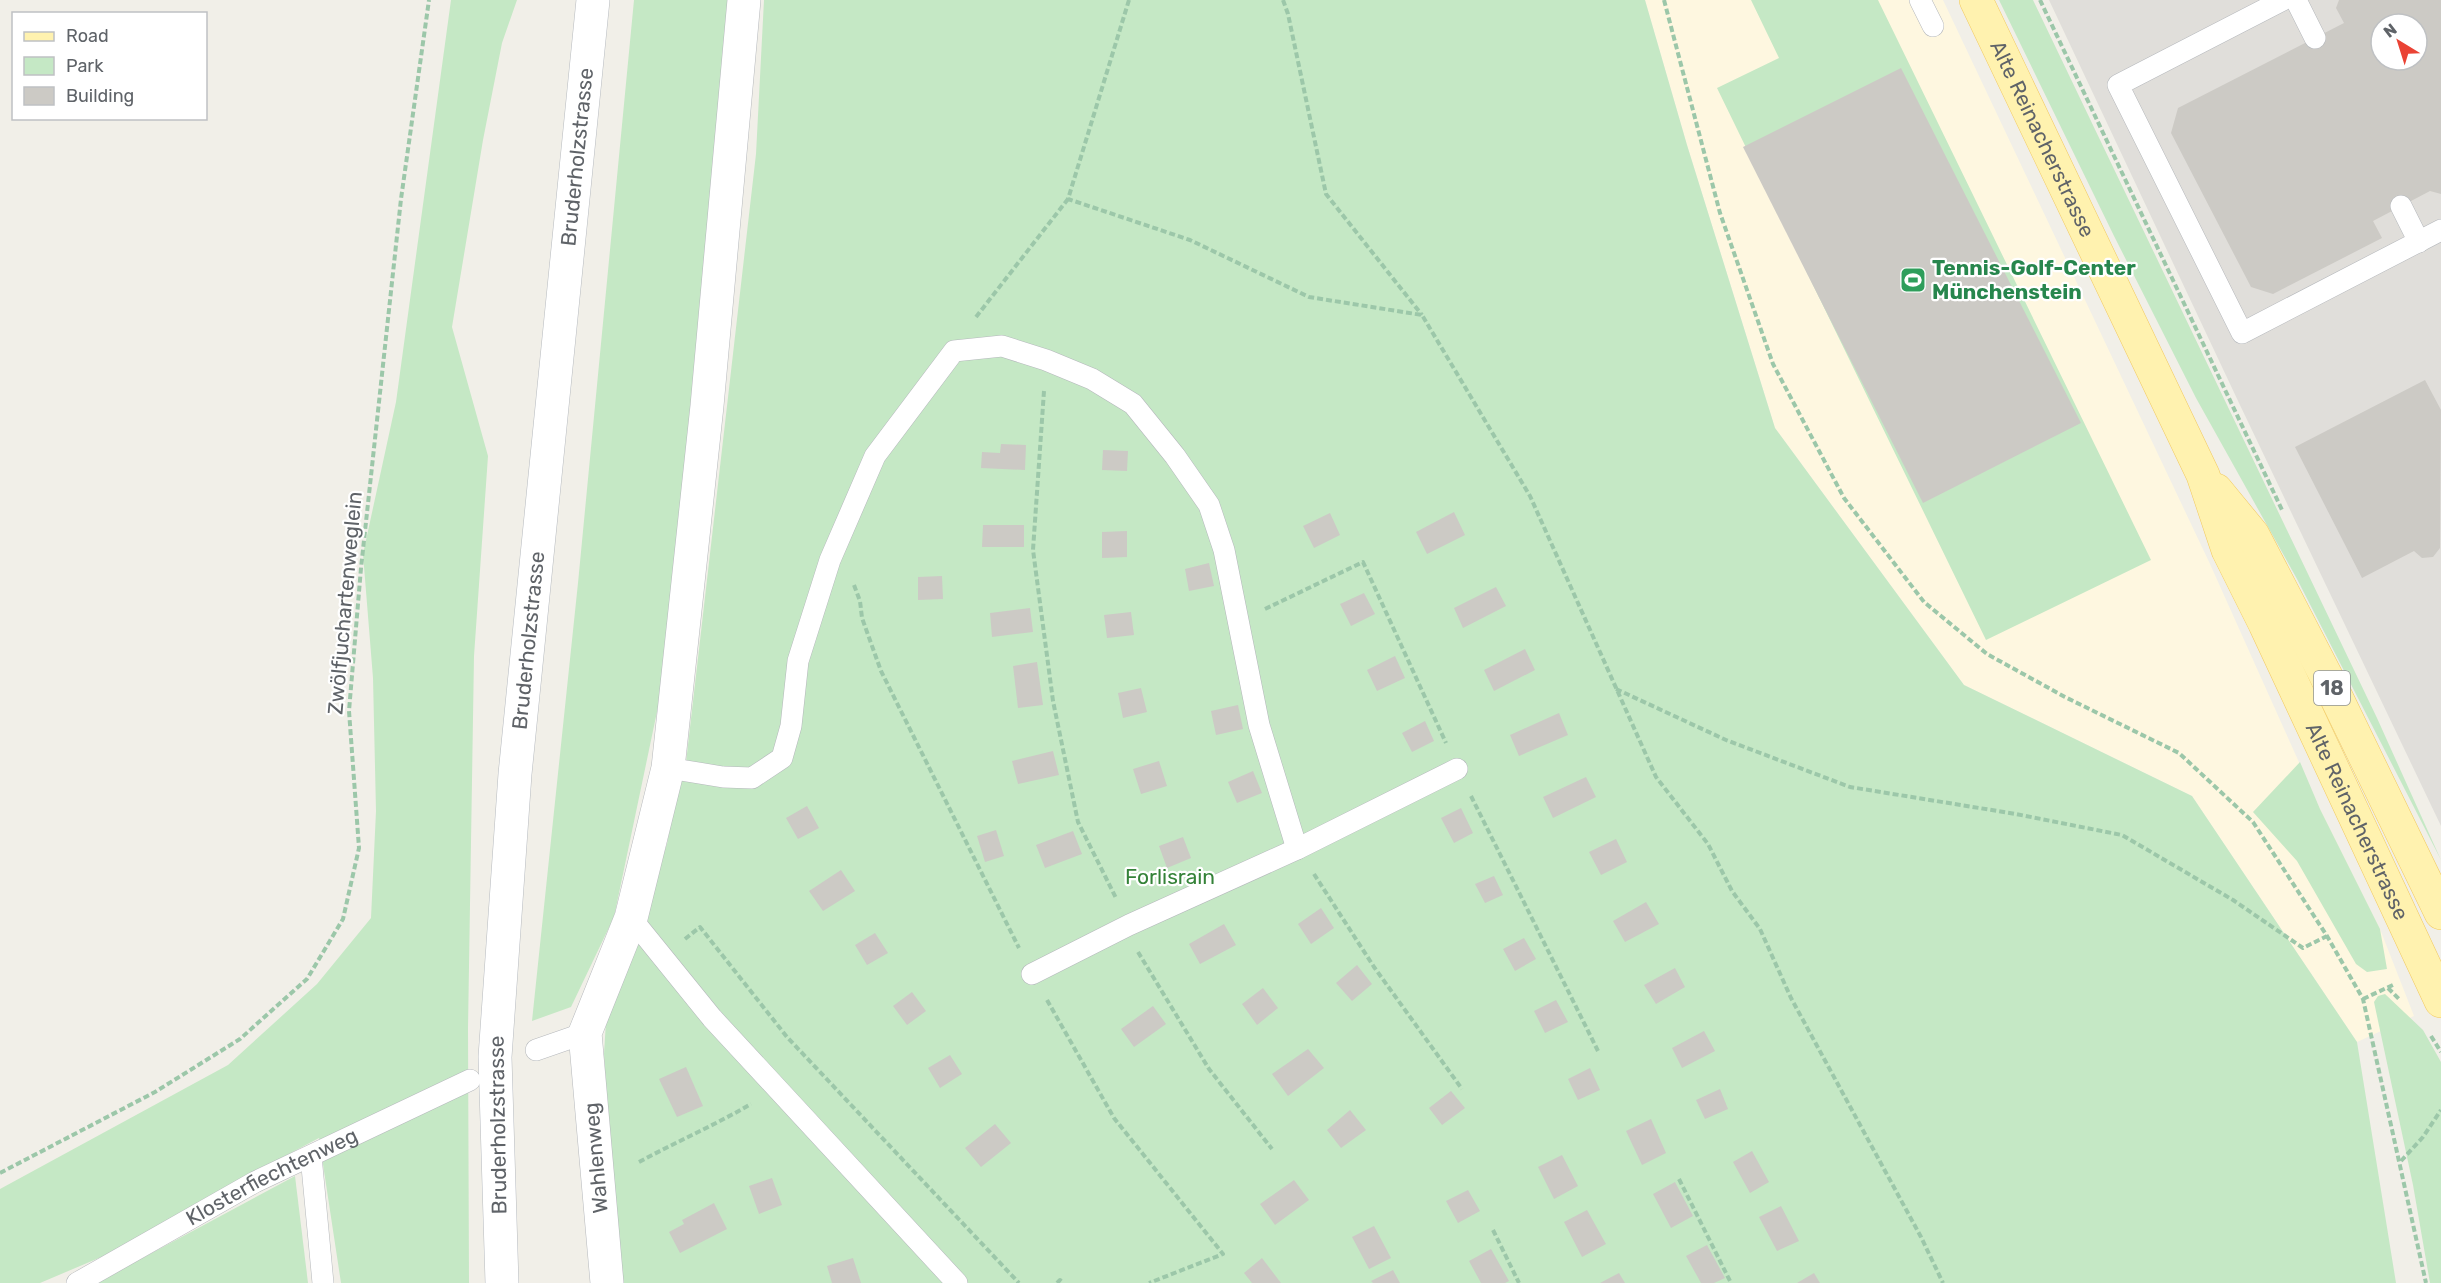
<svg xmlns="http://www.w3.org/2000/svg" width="2441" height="1283" viewBox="0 0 2441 1283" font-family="Rubik,sans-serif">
<rect width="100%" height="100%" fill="#f1efe8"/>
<polygon fill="#fef7e0" points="1645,0 1943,0 2210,564 2320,809 2380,929 2414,1016 2357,1042 2192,796 1964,685 1775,428 1687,145"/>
<path fill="#e0deda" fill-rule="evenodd" d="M2049 0H2441V826L2239 403ZM2381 24H2417V60H2381Z"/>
<g fill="#c5e8c5">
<polygon points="451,0 517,0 502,43 483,140 452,327 488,456 474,656 468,1029 469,1283 341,1283 319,1138 219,1191 106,1255 40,1283 0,1283 0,1189 228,1065 317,984 371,918 376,811 373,678 363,554 396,402"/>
<polygon points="634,0 733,0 667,664 614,917 571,1007 532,1021 578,583"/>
<polygon points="764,0 1645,0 1687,145 1775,428 1964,685 2192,796 2357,1042 2396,1283 618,1283 604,1054 607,1005 667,844 674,805 685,771 756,154"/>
<polygon points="1751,0 1878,0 2151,560 1986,640 1717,88 1779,58"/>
<polygon points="1999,0 2033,0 2377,718 2441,860 2297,579 2196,398 2114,236"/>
<polygon points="2300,762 2320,809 2380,929 2387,969 2367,972 2356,964 2297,861 2253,812"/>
<polygon points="2385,994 2423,1030 2441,1062 2441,1283 2430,1283 2413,1185 2374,1002 2378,996"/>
<polygon points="295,1176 308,1283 96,1283"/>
</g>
<g fill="#cccac5" fill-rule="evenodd">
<path d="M2339 0H2441V194L2430 191 2373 221 2382 238 2273 294 2251 287 2171 133 2178 108 2344 23 2336 8ZM2381 24H2417V60H2381Z"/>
<polygon points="1901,68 2081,423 1923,503 1743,147"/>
<polygon points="2425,380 2441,410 2440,548 2433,557 2422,558 2414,551 2362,578 2295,447"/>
<polygon points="1001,444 1026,445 1025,470 981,468 982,452 1000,453"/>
<polygon points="1103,450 1128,451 1127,471 1102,470"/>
<polygon points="1454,512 1465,535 1427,554 1416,532"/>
<polygon points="1330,513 1340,535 1314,548 1303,526"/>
<polygon points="983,525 1024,525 1024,547 982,547"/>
<polygon points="1127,531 1127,557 1102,558 1102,532"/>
<polygon points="1209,563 1214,586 1189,591 1185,569"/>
<polygon points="942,576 943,599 918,600 918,577"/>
<polygon points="1496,587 1506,606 1463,628 1454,608"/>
<polygon points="1364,593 1375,614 1351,626 1340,604"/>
<polygon points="1030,608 1033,632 992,637 990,613"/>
<polygon points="1131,612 1134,635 1107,638 1104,615"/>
<polygon points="1525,649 1535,670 1494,691 1484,670"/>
<polygon points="1395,656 1405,678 1377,691 1367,670"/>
<polygon points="1037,662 1043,705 1018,708 1013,666"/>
<polygon points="1141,688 1147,712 1123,718 1118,693"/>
<polygon points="1238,705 1243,729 1216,735 1211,711"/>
<polygon points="1559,713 1568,735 1519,756 1510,735"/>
<polygon points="1425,721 1434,741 1412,752 1402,733"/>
<polygon points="1053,751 1059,775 1018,784 1012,761"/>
<polygon points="1159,761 1167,786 1141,794 1133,769"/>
<polygon points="1253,771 1262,793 1237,803 1228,782"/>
<polygon points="1586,777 1596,797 1553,818 1543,797"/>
<polygon points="807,806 819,828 798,839 786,818"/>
<polygon points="1461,808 1473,833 1454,843 1441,818"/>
<polygon points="996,830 1004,856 985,862 977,836"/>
<polygon points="1073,831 1082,854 1045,868 1036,845"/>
<polygon points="1183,837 1191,858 1167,868 1159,846"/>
<polygon points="1616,839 1627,862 1601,875 1589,852"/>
<polygon points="841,870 855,891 823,911 809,891"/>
<polygon points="1494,876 1503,895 1485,903 1475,884"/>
<polygon points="1646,902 1659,924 1625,942 1613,921"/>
<polygon points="1321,908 1334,928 1311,944 1298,924"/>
<polygon points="1224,924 1236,945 1200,964 1189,944"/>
<polygon points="875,933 888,953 867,965 855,945"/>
<polygon points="1524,938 1536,959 1515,971 1503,949"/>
<polygon points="1357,965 1372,984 1352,1001 1336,983"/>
<polygon points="1675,968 1685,987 1656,1004 1644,985"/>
<polygon points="1263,988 1278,1008 1257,1025 1242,1004"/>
<polygon points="912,992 926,1011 907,1025 893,1006"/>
<polygon points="1556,1000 1568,1022 1545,1033 1534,1011"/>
<polygon points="1153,1006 1166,1024 1134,1047 1121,1029"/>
<polygon points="1704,1031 1715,1051 1682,1068 1672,1048"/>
<polygon points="1308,1049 1324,1068 1288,1096 1272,1074"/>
<polygon points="950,1055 962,1074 940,1088 928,1068"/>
<polygon points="686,1067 703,1106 677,1117 659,1079"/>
<polygon points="1590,1068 1600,1090 1578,1100 1568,1079"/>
<polygon points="1720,1089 1728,1109 1705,1119 1696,1100"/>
<polygon points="1451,1091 1465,1108 1442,1125 1429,1108"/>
<polygon points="1350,1110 1366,1130 1341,1148 1327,1130"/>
<polygon points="1651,1119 1666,1153 1642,1165 1626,1131"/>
<polygon points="995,1124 1011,1143 981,1167 965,1148"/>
<polygon points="1752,1151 1769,1182 1750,1193 1733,1162"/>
<polygon points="1562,1155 1578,1186 1554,1199 1538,1167"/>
<polygon points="772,1178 782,1205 759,1214 749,1186"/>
<polygon points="1294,1180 1309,1200 1275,1225 1260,1204"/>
<polygon points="1675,1182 1693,1216 1671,1228 1653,1194"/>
<polygon points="1468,1190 1480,1211 1458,1223 1446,1201"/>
<polygon points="714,1203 727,1229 680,1253 669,1232 684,1224 682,1220"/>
<polygon points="1781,1206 1799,1241 1777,1251 1759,1217"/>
<polygon points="1587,1210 1606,1244 1582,1257 1564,1222"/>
<polygon points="1374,1226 1391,1258 1369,1269 1352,1237"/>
<polygon points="1707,1245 1725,1278 1714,1283 1701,1283 1686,1256"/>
<polygon points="1491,1249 1509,1281 1505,1283 1481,1283 1469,1261"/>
<polygon points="853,1258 861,1283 832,1283 827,1266"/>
<polygon points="1262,1258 1281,1283 1252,1283 1244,1273"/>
<polygon points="1393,1270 1400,1283 1373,1283 1371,1281"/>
<polygon points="1619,1273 1625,1283 1600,1283"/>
<polygon points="1814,1273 1820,1283 1797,1283"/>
</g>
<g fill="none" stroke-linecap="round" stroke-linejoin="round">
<g stroke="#b5b8bc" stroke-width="22">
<g id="lane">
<polyline points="1920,0 1933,26"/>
<polyline points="2283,0 2118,85 2242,333 2441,230"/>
<polyline points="2296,0 2315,38"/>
<polyline points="2401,206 2419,242"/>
<polyline points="668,768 723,777 752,778 782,758 791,726 798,661 830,560 875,456 954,351 1002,346 1046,360 1092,379 1133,404 1175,456 1209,505 1224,550 1259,725 1297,849"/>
<polyline points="631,918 712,1018 957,1283"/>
<polyline points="1032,974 1129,925 1297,849 1457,769"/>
<polyline points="536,1050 585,1033"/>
<polyline points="311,1156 323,1283"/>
<path id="s1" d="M77 1283 255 1182 470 1080"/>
</g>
</g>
<g stroke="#b5b8bc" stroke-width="34">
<polyline id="street" points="607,1283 585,1033 631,918 668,768 707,406 744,0"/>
</g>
<g stroke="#b6babf" stroke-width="34">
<g id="secondary">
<path id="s2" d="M502 1283 495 1057 515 774 593 0"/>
</g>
</g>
<g stroke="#f2c960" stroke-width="34">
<g id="primary">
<path id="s3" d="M1976 0 2203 475 2228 550 2265 624 2441 1001"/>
<polyline points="2216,490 2253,535 2325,674 2441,913"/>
</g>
</g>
<g stroke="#9cc7a9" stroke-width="4" stroke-dasharray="6 3" stroke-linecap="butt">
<polyline points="1129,0 1068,199 1190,240 1309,297 1422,315 1530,496 1656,777 1708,844 1732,891 1760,929 1791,998 1921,1237 1943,1283"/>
<polyline points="1283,0 1288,14 1326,194 1422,315"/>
<polyline points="1664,0 1720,213 1773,364 1844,498 1924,602 1987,654 2065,697 2179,753 2253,822 2327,936 2363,999 2426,1283"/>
<polyline points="2040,0 2283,512"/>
<polyline points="976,317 1068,199"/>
<polyline points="1044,391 1033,550 1053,701 1078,822 1116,898"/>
<polyline points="854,585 860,601 862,618 881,671 1019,948"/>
<polyline points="1265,609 1363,562 1446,743"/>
<polyline points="1616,689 1726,740 1850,787 2016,814 2122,835 2233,900 2303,948 2327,936"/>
<polyline points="1471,796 1598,1051"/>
<polyline points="1314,874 1374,967 1462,1089"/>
<polyline points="685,939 700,927 787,1037 1019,1283"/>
<polyline points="1138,952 1209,1069 1272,1149"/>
<polyline points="2388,988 2400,1000"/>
<polyline points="2363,999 2395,984"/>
<polyline points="1047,1000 1114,1118 1223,1254 1149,1283"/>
<polyline points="2431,1036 2441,1052"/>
<polyline points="2401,1161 2423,1137 2441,1110"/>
<path d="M639 1162C676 1142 715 1125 751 1104"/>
<polyline points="0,1173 155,1092 240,1039 307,979 343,919 359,848 349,711 361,568 401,199 429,0"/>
<polyline points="1679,1179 1731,1283"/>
<polyline points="1493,1230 1519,1283"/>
<polyline points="1057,1283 1060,1280 1063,1283"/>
</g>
<use href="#lane" stroke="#fff" stroke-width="21"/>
<use href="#street" stroke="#fff" stroke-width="33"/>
<use href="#secondary" stroke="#fff" stroke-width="33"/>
<use href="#primary" stroke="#fff2af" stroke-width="33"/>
</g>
<defs>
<g id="stadium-square" transform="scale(1.35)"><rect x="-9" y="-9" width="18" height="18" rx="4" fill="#2e9e5b" stroke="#fff"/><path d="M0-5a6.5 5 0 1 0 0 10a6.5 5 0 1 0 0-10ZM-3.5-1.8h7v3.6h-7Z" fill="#fff"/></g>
</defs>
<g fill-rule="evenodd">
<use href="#stadium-square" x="1913" y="280"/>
</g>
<g text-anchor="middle" stroke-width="4.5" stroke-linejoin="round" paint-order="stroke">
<rect fill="#fff" stroke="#8f9295" stroke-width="1.5" x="2314" y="671" width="36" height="34" rx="4.5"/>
<g font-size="20" font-weight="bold" fill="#5f6368">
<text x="2332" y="695">18</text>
</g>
<g font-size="21" fill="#5f6368" stroke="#fff">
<text dy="7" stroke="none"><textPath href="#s3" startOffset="154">Alte Reinacherstrasse</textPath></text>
<text dy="7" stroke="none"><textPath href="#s2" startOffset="1130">Bruderholzstrasse</textPath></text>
<text transform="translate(345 603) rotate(-85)" y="7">Zwölfjuchartenweglein</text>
<text dy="7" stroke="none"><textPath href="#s2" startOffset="644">Bruderholzstrasse</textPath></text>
<text dy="7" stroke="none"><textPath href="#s3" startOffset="906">Alte Reinacherstrasse</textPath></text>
<text transform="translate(498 1125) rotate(-91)" y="7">Bruderholzstrasse</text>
<text transform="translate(596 1158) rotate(-95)" y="7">Wahlenweg</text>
<text dy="7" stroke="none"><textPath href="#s1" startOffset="222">Klosterfiechtenweg</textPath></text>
</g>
<g font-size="21" font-weight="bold" fill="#27864d" stroke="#fff" text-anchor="start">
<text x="1932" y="275">Tennis-Golf-Center<tspan x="1932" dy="24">Münchenstein</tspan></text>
</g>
<g font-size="21" fill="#348238" stroke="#fff">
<text x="1170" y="884">Forlisrain</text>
</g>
</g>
<rect x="12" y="12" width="195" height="108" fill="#ffffff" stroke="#bfc1c3" stroke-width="1.5"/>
<rect x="24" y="32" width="30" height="9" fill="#fff2af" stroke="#bfc1c3" stroke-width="1.5"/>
<text x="66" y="42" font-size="18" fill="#5f6368">Road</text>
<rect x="24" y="57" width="30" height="18" fill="#c5e8c5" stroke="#bfc1c3" stroke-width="1.5"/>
<text x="66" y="72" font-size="18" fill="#5f6368">Park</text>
<rect x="24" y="87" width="30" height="18" fill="#cccac5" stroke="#bfc1c3" stroke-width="1.5"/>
<text x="66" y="102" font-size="18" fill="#5f6368">Building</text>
<g transform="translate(2399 42) rotate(322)"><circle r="28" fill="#ffffff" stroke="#bfc1c3" stroke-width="1.5"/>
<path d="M0-4.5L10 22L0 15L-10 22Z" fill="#ea4335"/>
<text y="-9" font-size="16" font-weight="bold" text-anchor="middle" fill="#5f6368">N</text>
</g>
</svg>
